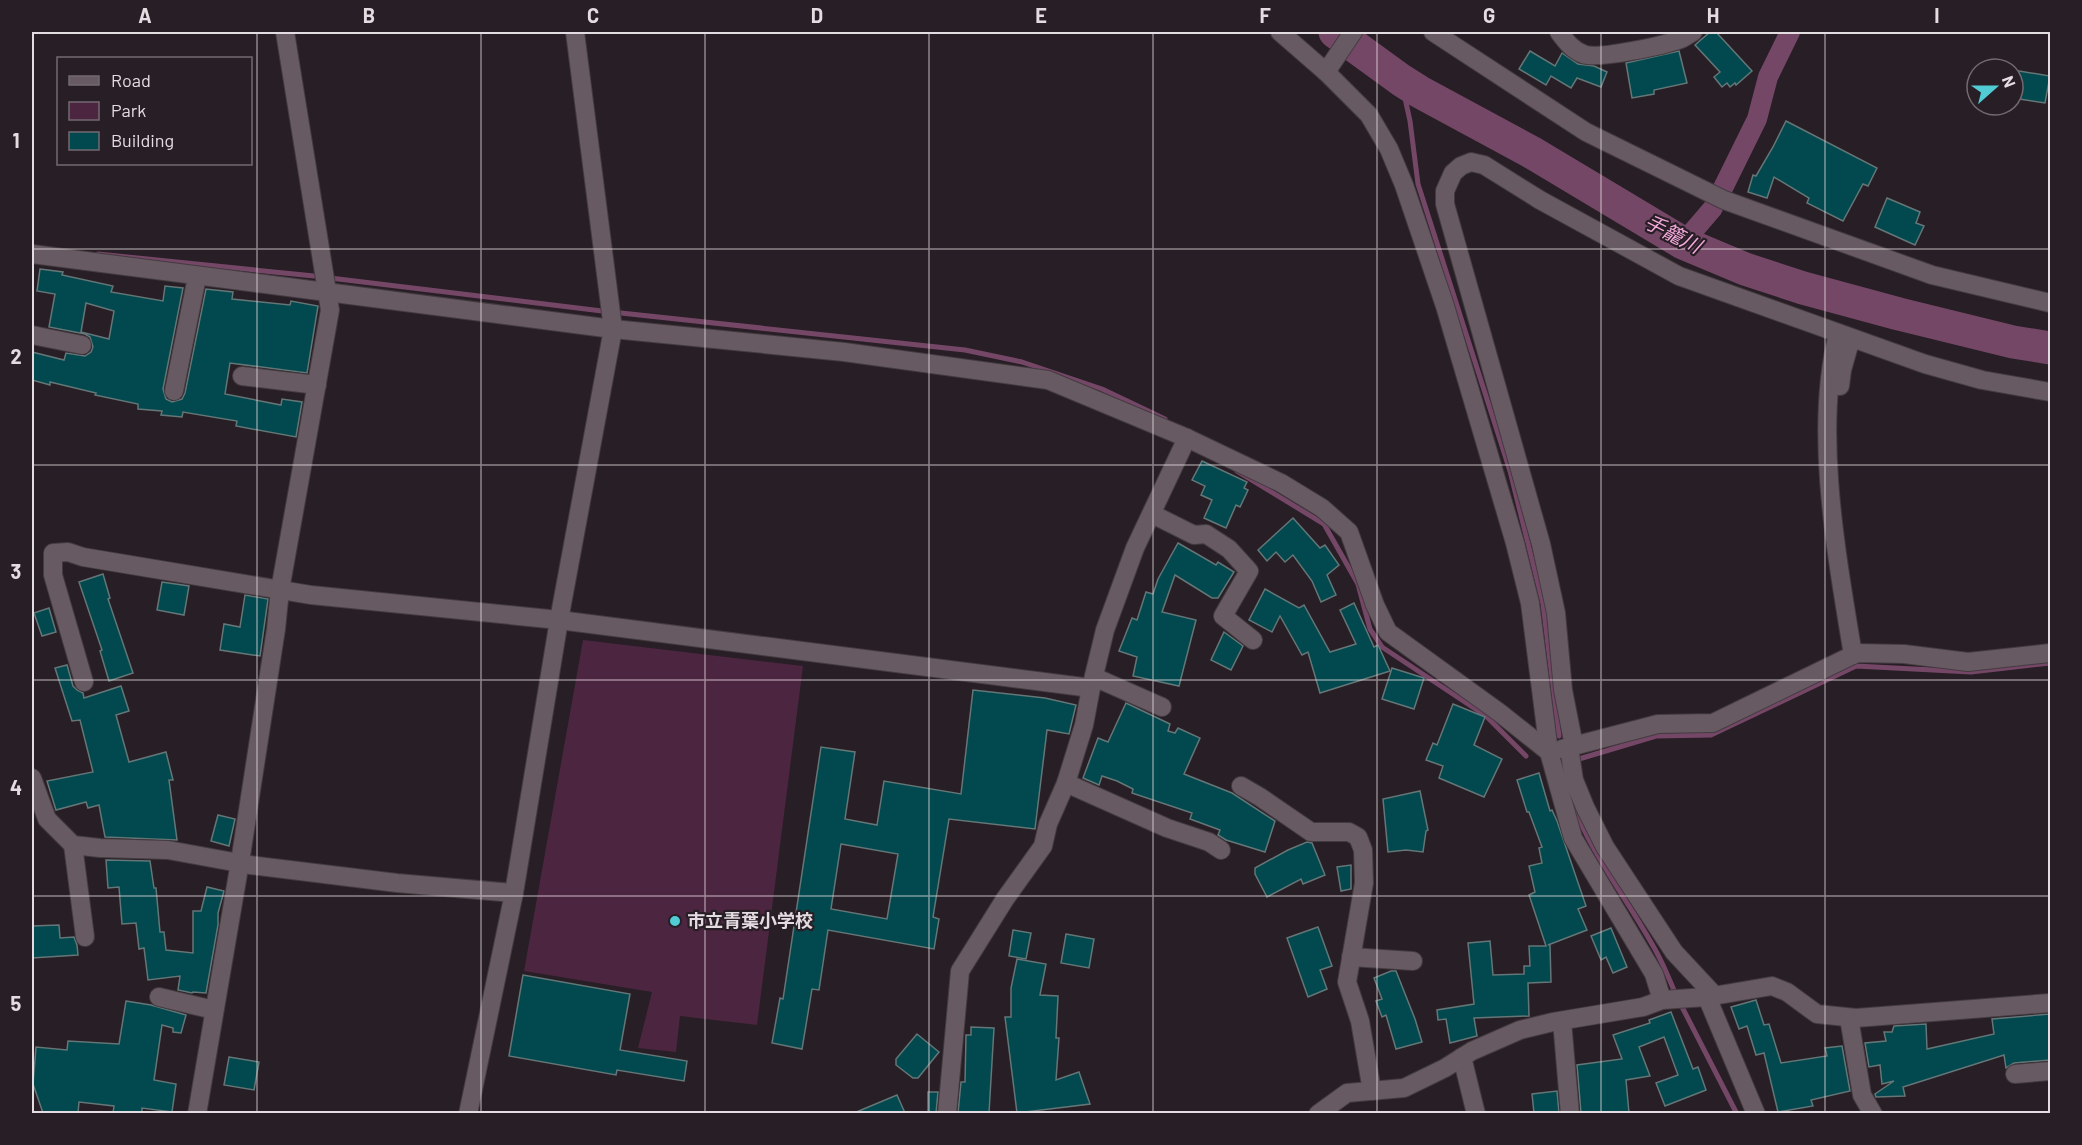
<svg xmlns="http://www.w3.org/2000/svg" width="2082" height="1145" viewBox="0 0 2082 1145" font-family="Barlow,'Noto Sans JP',sans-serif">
<rect width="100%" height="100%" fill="#281e25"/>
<polygon fill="#4c2541" points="583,640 803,666 757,1025 680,1016 676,1052 638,1048 652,992 524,971"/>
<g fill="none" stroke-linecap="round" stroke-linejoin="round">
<g stroke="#754767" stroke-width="5">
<polyline points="1401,80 1410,121 1418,184 1510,471 1543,604 1559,736"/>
<polyline points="98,254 314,276"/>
<polyline points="330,278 602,311"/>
<polyline points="621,313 965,350 1022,362 1102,389 1165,419"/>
<polyline points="1237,471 1324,524 1358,584 1370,629 1382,647 1486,716 1526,756"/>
<polyline points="1579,759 1656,736 1711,735 1856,666 1971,672 2050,663"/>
<path d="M1571 800C1592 856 1629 901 1657 953 1664 966 1670 981 1676 995"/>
<polyline points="1680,1003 1737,1114"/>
</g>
<g stroke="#754767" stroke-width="20">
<polyline points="1723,188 1757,119 1768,77 1790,32"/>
<polyline points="1683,243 1713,208"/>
</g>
<polyline stroke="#754767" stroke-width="33" points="1335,32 1401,80 1420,92 1531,152 1683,243 1745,269 1803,288 1899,314 2013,342 2050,348"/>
</g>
<g fill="#01494e" stroke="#647677" stroke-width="1.5" fill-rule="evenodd">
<polygon points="1710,32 1716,32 1752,71 1736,85 1735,83 1730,87 1727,83 1722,87 1714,77 1720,72 1695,45"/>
<polygon points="1530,51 1555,66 1562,53 1578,64 1594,66 1607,72 1601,87 1577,78 1571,88 1551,76 1546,85 1519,69"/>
<polygon points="1679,51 1687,83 1654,90 1654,94 1632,98 1626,63"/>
<polygon points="2013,70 2050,76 2045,103 2013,98"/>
<polygon points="1786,121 1877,168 1868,186 1863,184 1843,221 1807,203 1809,198 1774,177 1767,198 1748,192 1753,175 1756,176 1773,147"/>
<polygon points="1887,198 1920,212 1916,223 1924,226 1915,245 1875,227"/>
<path d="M40 269 63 272 62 275 113 286 111 292 163 301 165 286 183 288 163 389 166 399 172 402 182 399 185 393 206 289 233 292 232 299 290 305 291 301 318 306 307 373 230 363 225 394 281 405 282 399 302 402 296 437 236 426 237 421 183 412 182 417 161 415 162 411 138 409V404L95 395 96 393 50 382V385L32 380V352L64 360 66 353 85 356 91 352 93 347 90 337 85 334 49 327 55 294 37 291ZM86 303 114 311 109 339 81 332Z"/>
<polygon points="1202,461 1247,482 1244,488 1248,490 1240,507 1236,505 1226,528 1204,518 1212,500 1201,495 1205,486 1192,480"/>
<polygon points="1293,518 1320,548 1325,545 1339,565 1327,575 1336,595 1321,602 1312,581 1293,555 1285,562 1276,552 1267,561 1258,550"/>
<polygon points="1178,543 1216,565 1218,562 1234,572 1218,598 1212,598 1175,575 1162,612 1196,620 1179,686 1133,676 1137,657 1119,651 1132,618 1137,620 1146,592 1153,594 1158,579"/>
<polygon points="103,574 110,598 108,599 133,673 109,681 100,651 102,650 79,582"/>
<polygon points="162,582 189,586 184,615 157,610"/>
<polygon points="1265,589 1299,608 1304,605 1330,652 1356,644 1340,610 1354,603 1374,647 1378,645 1390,671 1320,693 1308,652 1302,655 1280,616 1272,632 1249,620"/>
<polygon points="245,595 268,599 260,656 220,650 224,624 240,627"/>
<polygon points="49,608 56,632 42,636 34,613"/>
<polygon points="1224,632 1243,646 1231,670 1211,660"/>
<polygon points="67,665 73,686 77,690 83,693 84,698 121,686 129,711 116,715 129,762 166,752 173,780 169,780 177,840 105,837 99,805 88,808 86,802 56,810 47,781 93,772 80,720 72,721 55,668"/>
<polygon points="1392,668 1424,678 1414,709 1382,699"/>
<path d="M973 690 1045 698 1076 705 1069 734 1047 730 1035 829 949 819 933 917 939 919 934 949 828 930 819 990 812 989 802 1049 772 1043 780 998 783 999 821 747 855 752 845 819 877 825 884 781 961 794ZM841 844 898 854 887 919 831 909Z"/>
<polygon points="1126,703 1170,724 1168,731 1175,733 1178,728 1200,738 1184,774 1232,793 1275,821 1265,852 1226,840 1218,835 1220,830 1190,819 1192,813 1132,793 1133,789 1117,781 1102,776 1099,785 1083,778 1098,738 1108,742"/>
<polygon points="1453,704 1485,717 1474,745 1502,759 1484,797 1439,778 1443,766 1426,760 1433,743 1437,745"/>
<polygon points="1539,773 1550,811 1552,810 1557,821 1586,906 1578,909 1587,930 1548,945 1550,945 1551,982 1528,983 1529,1016 1474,1018 1477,1036 1450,1043 1446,1019 1438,1020 1437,1010 1474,1004 1468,943 1490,941 1493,975 1524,974 1524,966 1530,966 1529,946 1546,946 1529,895 1535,892 1529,866 1542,863 1539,848 1542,847 1529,812 1527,812 1517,780"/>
<polygon points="1420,791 1428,830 1426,831 1423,852 1406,850 1388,852 1383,799"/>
<polygon points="218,815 235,819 229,846 211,841"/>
<polygon points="1307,842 1312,843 1325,875 1303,884 1301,879 1267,897 1255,874 1255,868 1288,850"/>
<polygon points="106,860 150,861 154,888 156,888 160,932 164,932 166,950 193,953 193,911 201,911 207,887 224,891 218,913 218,925 206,993 193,992 192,993 178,990 180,976 148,980 144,948 139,949 136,923 122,924 119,887 108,888"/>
<polygon points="1351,865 1351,889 1341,891 1337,867"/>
<polygon points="59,925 60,938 74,937 77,945 78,955 32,958 32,926"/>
<polygon points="1318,927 1332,966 1320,970 1327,989 1308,997 1287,938"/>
<polygon points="1611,928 1627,967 1613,973 1606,957 1601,960 1591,936"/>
<polygon points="1013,930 1031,933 1026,959 1009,956"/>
<polygon points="1066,934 1094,939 1089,968 1061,963"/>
<polygon points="1017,959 1046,964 1040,995 1058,996 1056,1038 1059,1038 1056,1080 1079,1072 1090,1104 1017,1113 1005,1017 1011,1017 1011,988"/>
<polygon points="1391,971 1396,971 1415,1019 1422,1042 1396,1049 1386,1015 1382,1017 1376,1001 1382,999 1374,978"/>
<polygon points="523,975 630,994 620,1050 687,1061 684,1081 617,1070 616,1075 509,1056"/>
<polygon points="1756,1000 1764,1025 1769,1024 1781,1063 1827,1056 1825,1048 1842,1046 1850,1091 1811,1100 1813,1106 1778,1112 1764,1053 1756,1055 1747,1026 1739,1029 1731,1007"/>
<polygon points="126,1001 151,1005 186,1015 181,1033 173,1032 173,1028 162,1025 154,1080 176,1084 172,1112 142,1108 142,1113 113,1113 114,1106 79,1102 78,1113 43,1113 33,1084 36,1047 67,1050 68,1041 119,1044"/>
<polygon points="1671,1012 1693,1069 1698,1067 1706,1090 1665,1106 1656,1083 1678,1075 1664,1037 1639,1047 1650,1076 1626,1080 1629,1113 1581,1113 1577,1065 1622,1059 1613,1035 1650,1023 1649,1020"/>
<polygon points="2050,1014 2050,1060 2014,1063 2006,1068 2004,1055 1903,1087 1905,1096 1876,1097 1875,1094 1894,1081 1882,1084 1880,1065 1869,1067 1865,1043 1886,1041 1884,1032 1892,1032 1894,1026 1926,1024 1927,1049 1994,1034 1992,1019"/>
<polygon points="971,1027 994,1028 989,1113 958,1113 961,1082 965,1082 966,1035 971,1035"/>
<polygon points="917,1034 939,1052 918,1078 913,1078 896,1065 896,1059"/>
<polygon points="229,1057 259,1062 254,1090 224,1085"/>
<polygon points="1557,1091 1559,1113 1534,1113 1532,1094"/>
<polygon points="928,1092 938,1092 936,1113 928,1113"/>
<polygon points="897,1095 905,1113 854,1113"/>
</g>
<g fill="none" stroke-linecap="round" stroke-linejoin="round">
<g stroke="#433b40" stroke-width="20">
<g id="minor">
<polyline points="1280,32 1326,72 1369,115 1389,149 1404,185 1445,306 1515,543 1530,603 1549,752 1573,838 1654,974 1662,1000"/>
<polyline points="1433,32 1586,132 1724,200 1932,275 2050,303"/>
<path d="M1559 32C1565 40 1572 50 1583 54 1597 60 1666 45 1681 39 1685 37 1689 34 1693 32"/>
<polyline points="1326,72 1353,32"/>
<polyline points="32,254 613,329 844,352 1048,380 1187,438 1281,483 1322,508 1349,532 1375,605 1388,632 1500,713 1549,752"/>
<path d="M1838 334C1813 430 1837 557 1853 655"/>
<polyline points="32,335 82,345"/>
<polyline points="242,376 317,385"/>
<polyline points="1840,386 1842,370 1851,338"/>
<polyline points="174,391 197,277"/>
<polyline points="1152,514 1194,535 1206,534 1229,549 1249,571 1223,616 1253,640"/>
<polyline points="1094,677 1162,707"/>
<polyline points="84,682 53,575 53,553 68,552 83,557 311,595 559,620 1091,688 1105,630 1135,548 1187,438"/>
<polyline points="1574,746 1563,690 1556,613 1541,544 1445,204 1445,191 1453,173 1461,166 1471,162 1484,165 1540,200 1679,276 1925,364 1982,380 2050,392"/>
<polyline points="1569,747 1574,780 1585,807 1605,847 1674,952 1715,996"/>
<polyline points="1562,749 1658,724 1713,723 1857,653 1904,654 1968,662 2050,653"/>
<polyline points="32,778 47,819 73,845 100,848 168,850 250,865 397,883 514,893"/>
<polyline points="1066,783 1167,828 1209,842 1221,850"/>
<polyline points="1241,786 1260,797 1311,832 1349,832 1358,837 1363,850 1364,883 1347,982 1360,1021 1372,1091"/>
<polyline points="73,845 85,937"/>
<polyline points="1351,957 1413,961"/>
<polyline points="159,997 214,1010"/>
<polyline points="1707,997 1772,986 1787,992 1817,1014 1856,1018 2050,1003"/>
<polyline points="1849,1018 1862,1095 1873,1114"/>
<polyline points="1562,1021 1570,1114"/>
<polyline points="1462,1057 1476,1114"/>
<polyline points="2015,1074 2050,1071"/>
<polyline points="197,1114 240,862 276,629 280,590 330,310 285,32"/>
<polyline points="468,1114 514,893 559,620 613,329 575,32"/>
<polyline points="947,1114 960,971 1005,899 1043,846 1048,824 1066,783 1084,725 1091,688"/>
<polyline points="1318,1114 1347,1093 1404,1088 1445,1068 1472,1051 1520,1030 1553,1022 1643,1007 1662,1000 1707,997 1756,1114"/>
</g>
</g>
<use href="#minor" stroke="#675a62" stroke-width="18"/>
</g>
<path fill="none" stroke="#e3dce0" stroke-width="1.5" stroke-opacity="0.55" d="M257 32V1114M481 32V1114M705 32V1114M929 32V1114M1153 32V1114M1377 32V1114M1601 32V1114M1825 32V1114M32 249H2050M32 465H2050M32 680H2050M32 896H2050"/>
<circle fill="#51ccd4" stroke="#281e25" stroke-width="2" cx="675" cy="921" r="6"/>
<g text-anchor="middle" stroke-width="4.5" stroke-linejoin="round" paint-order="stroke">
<g font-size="18" font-weight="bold" fill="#e3dce0" stroke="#281e25" text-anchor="start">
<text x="687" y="927">市立青葉小学校</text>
</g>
<g font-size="20" font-style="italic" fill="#f4aadc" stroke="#281e25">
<text transform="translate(1673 234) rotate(27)" y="7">手籠川</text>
</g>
</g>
<rect width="2082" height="1145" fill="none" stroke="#281e25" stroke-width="66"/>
<rect x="57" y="57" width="195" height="108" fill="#281e25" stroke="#736a70" stroke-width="1.5"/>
<rect x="69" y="76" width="30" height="9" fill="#675a62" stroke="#736a70" stroke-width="1.5"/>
<text x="111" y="87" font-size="18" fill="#e3dce0">Road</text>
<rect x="69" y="102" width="30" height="18" fill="#4c2541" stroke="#736a70" stroke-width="1.5"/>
<text x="111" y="117" font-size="18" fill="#e3dce0">Park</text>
<rect x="69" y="132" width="30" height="18" fill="#01494e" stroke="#736a70" stroke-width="1.5"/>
<text x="111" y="147" font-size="18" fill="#e3dce0">Building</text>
<g transform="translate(1995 87) rotate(69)"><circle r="28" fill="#281e25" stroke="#736a70" stroke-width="1.5"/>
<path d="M0-4.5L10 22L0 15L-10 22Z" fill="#51ccd4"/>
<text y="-9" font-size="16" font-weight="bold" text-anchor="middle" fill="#e3dce0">N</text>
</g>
<rect x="33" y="33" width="2016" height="1079" fill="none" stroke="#e3dce0" stroke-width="2"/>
<g font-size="20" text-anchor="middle" font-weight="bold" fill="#e3dce0">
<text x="145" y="23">A</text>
<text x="369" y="23">B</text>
<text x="593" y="23">C</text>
<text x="817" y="23">D</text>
<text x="1041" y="23">E</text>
<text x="1265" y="23">F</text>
<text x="1489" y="23">G</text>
<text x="1713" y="23">H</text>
<text x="1937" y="23">I</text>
<text x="16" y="148">1</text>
<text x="16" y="364">2</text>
<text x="16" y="579">3</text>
<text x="16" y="795">4</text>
<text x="16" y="1011">5</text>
</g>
</svg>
